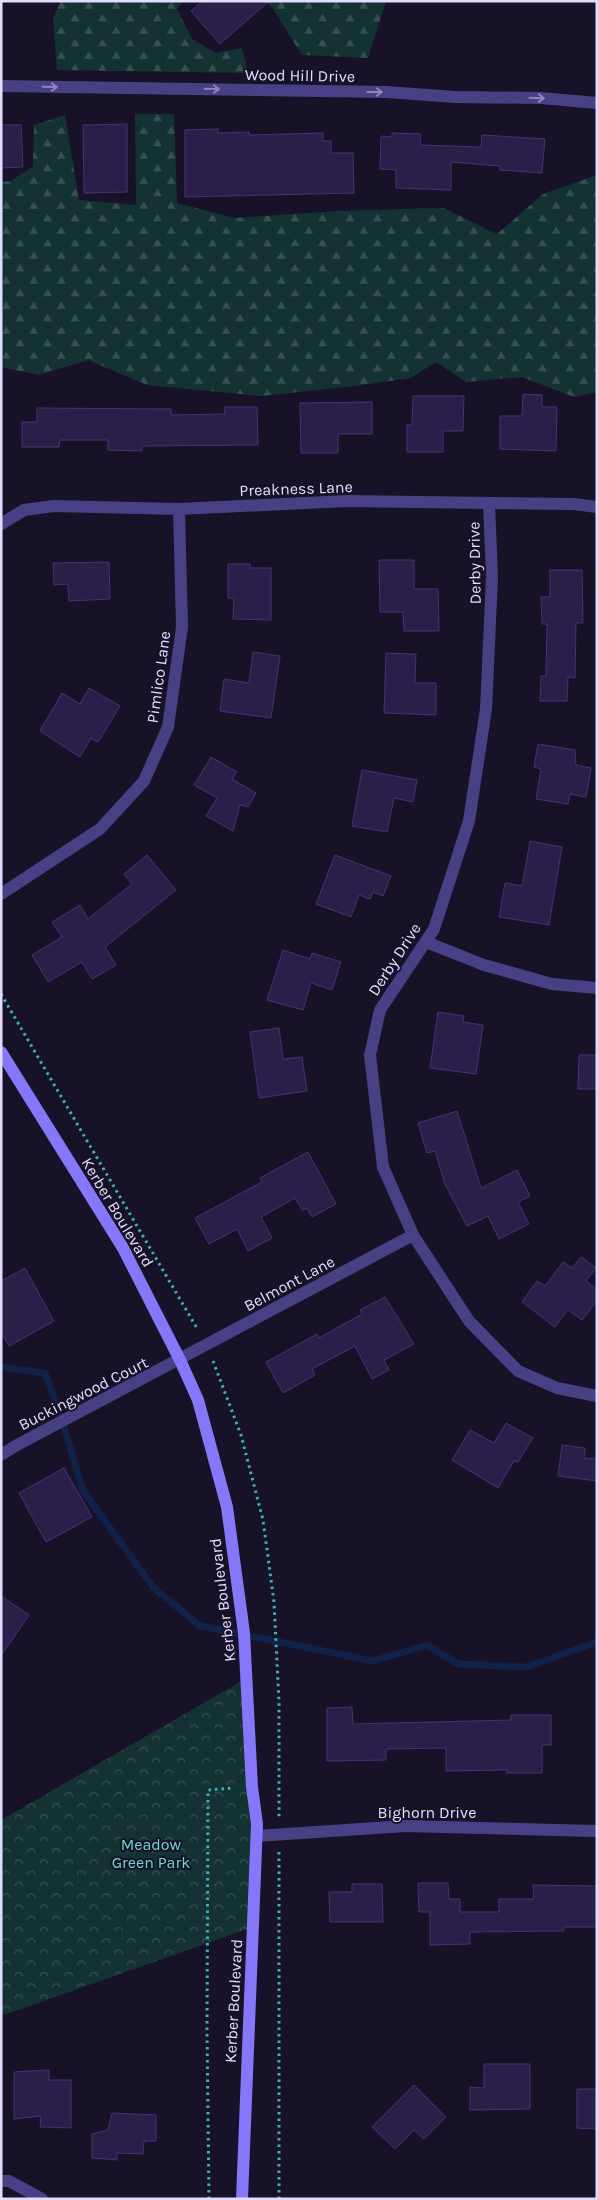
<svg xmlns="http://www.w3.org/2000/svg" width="598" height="2200" viewBox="0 0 598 2200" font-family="Karla,sans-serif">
<defs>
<pattern id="forest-firs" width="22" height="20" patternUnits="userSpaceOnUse" patternTransform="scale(1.25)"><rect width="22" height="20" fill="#153233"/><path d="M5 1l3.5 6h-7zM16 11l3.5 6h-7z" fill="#374f51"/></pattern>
<pattern id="park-crowns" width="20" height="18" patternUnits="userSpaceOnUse" patternTransform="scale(1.25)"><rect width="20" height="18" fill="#153233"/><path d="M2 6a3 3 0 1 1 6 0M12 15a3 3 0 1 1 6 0" fill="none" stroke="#374f51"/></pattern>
</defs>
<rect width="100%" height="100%" fill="#181229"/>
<g fill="url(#forest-firs)">
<polygon points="61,1 183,1 177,9 192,39 216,53 242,48 248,73 57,70 53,18"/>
<polygon points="265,1 386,1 368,58 302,55 273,9"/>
<polygon points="135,114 174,114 177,203 234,218 338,211 443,208 497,234 543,194 597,175 597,392 574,397 522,377 466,382 436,362 411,378 355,386 261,396 147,385 88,360 39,375 1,367 1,182 11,181 33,166 34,125 65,115 79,200 136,205"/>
</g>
<polygon fill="url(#park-crowns)" points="247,1678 257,1836 253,1927 1,2016 1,1820"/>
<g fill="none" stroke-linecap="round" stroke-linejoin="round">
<polyline stroke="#10214a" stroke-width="7" points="1,1367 45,1373 61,1417 83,1491 154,1588 200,1626 373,1661 427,1645 458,1664 527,1667 597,1642"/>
</g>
<g fill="#2b1f49" stroke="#443274">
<polygon points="202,1 269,1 220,44 191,11"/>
<polygon points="127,124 127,192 84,193 83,125"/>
<polygon points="1,125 21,125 23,167 1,168"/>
<polygon points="218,129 218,133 249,132 249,135 323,133 323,141 331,141 331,153 353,153 354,193 185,197 185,130"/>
<polygon points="392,133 421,134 420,145 481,147 482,135 545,139 542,173 500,170 500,166 451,162 451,190 396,188 396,170 380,169 381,136 392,137"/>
<polygon points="523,394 542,395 542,407 557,407 556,451 500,449 500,416 522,416"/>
<polygon points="413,396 464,396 463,431 443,431 443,452 407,452 407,425 412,425"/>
<polygon points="372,402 372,434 338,434 338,453 301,453 300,403"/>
<polygon points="224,407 257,407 258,445 142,446 142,451 108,450 108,440 60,440 59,447 22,447 22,422 37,422 37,408 171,409 171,415 225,414"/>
<polygon points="379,560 414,560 414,589 438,589 439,631 404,631 403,612 380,612"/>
<polygon points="109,562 110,599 69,601 68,584 54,585 53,563"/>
<polygon points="228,564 250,564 250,568 271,568 271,620 233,619 234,598 228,598"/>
<polygon points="550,570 582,570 583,623 576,623 575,678 568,677 567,701 540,701 541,676 546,676 547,624 542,624 541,597 550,597"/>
<polygon points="253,652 280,656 271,718 220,711 224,679 249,683"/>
<polygon points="386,653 416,654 415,683 436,683 436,715 384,713"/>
<polygon points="89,688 120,706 98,742 91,738 80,757 40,731 62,693 80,704"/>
<polygon points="538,744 575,750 576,765 591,768 586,797 570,794 568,804 536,799 541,769 534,767"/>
<polygon points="211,757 237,772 232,779 256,793 248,807 240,805 233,831 206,816 217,798 194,785"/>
<polygon points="362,770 417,780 413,802 394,798 387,832 352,826"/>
<polygon points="530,841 562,847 549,925 499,917 505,883 522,886"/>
<polygon points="147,855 176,890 105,947 116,965 92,979 82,962 48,982 32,955 62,937 52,922 80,905 88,919 132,884 124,874"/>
<polygon points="335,855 391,876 383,896 373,892 370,899 359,895 351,917 316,904"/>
<polygon points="283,950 310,959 312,953 341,962 332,990 311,983 303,1010 267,1000"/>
<polygon points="438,1012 464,1016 463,1022 483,1025 476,1074 430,1068"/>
<polygon points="279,1028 283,1059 302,1057 307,1091 259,1098 250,1032"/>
<polygon points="579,1055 597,1055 597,1089 578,1089"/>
<polygon points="457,1111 481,1188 517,1170 530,1196 518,1202 529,1224 499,1239 488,1216 467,1226 445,1184 435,1151 427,1153 418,1123"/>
<polygon points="308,1152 336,1204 312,1217 307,1208 302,1210 295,1198 261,1217 272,1238 248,1251 237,1229 209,1244 195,1218 262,1182 260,1178"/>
<polygon points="581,1257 596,1268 586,1281 597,1289 597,1301 582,1320 568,1310 555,1327 522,1302 537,1281 545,1286 563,1262 572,1268"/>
<polygon points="25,1268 54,1321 9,1346 1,1332 1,1281"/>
<polygon points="385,1297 414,1344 384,1360 389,1370 372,1379 355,1346 312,1369 315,1375 283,1393 266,1362 317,1334 319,1338 362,1314 360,1310"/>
<polygon points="506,1423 533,1438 518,1462 514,1461 498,1488 452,1460 470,1430 494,1443"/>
<polygon points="562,1445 585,1448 584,1458 597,1459 597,1481 558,1476"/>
<polygon points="64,1468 92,1517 46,1542 19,1493"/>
<polygon points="1,1596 29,1615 1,1656"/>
<polygon points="352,1707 353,1724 511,1720 511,1715 551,1715 551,1745 542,1745 542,1773 507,1773 507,1770 446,1771 446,1748 386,1749 386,1760 327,1761 327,1708"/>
<polygon points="418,1883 448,1883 449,1899 460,1899 460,1912 499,1912 499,1899 534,1899 533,1885 597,1886 597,1927 564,1927 564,1931 470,1932 470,1944 430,1945 430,1912 419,1912"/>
<polygon points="352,1884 382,1884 383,1922 330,1922 329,1892 352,1892"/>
<polygon points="484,2064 530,2064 530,2109 470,2110 470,2087 484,2088"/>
<polygon points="49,2070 49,2080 71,2080 71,2128 40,2127 41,2116 14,2119 14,2072"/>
<polygon points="414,2085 446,2117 424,2139 414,2130 395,2149 372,2127"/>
<polygon points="577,2089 597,2089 597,2129 577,2128"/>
<polygon points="112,2113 156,2115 156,2141 144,2141 143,2154 117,2153 117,2160 92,2158 92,2134 108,2130"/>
</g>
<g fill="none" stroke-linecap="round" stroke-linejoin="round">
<g stroke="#37b4b6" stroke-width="3" stroke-dasharray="2.5 4" stroke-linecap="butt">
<polyline points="1,994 198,1330"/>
<polyline points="213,1361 241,1435 263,1520 274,1602 279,1702 279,1818"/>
<polyline points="279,1852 279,2199"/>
<polyline points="209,2199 207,2030 208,1790 234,1788"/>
</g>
<g stroke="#484085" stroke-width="12">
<polyline points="1,86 387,92 455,97 541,98 597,103"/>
<polyline points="489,503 492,577 486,709 469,821 434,929 380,1010 370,1055 383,1167 413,1235 469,1321 518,1371 557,1388 597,1396"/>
<polyline points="1,524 24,510 54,506 179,509 347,501 574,504 597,507"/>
<polyline points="1,894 100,829 144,781 168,727 182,627 179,509"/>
<polyline points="426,942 484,965 552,984 597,988"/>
<polyline points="1,1455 17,1445 413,1235"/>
<polyline points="257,1836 405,1826 597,1831"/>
<polyline points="1,2181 9,2181 42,2199"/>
</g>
<polyline stroke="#8578f8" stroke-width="12" points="1,1052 123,1248 180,1360 198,1400 227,1507 244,1633 252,1787 257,1824 242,2199"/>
</g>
<defs><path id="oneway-shaft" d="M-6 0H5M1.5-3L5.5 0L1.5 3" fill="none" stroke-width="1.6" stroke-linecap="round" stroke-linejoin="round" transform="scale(1.25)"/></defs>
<g stroke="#8d86bb">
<use href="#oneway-shaft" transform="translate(50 87) rotate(1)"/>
<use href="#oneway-shaft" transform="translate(212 89) rotate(1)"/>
<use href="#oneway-shaft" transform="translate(375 92)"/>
<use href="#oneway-shaft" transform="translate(537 98) rotate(2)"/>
</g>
<g text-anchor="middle" stroke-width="4" stroke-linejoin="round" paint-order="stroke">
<g font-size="16" fill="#e2dcfd" stroke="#181229">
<text transform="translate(300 75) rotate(1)" y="6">Wood Hill Drive</text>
<text transform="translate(296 488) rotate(-2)" y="6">Preakness Lane</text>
<text transform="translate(474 563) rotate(-91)" y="6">Derby Drive</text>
<text transform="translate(158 677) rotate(-82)" y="6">Pimlico Lane</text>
<text transform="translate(394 959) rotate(-57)" y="6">Derby Drive</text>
<text transform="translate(118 1212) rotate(59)" y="6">Kerber Boulevard</text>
<text transform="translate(289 1283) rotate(-28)" y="6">Belmont Lane</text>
<text transform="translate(83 1393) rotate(-27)" y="6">Buckingwood Court</text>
<text transform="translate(222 1600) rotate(-97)" y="6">Kerber Boulevard</text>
<text x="427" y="1818">Bighorn Drive</text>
<text transform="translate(233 2001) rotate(-87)" y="6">Kerber Boulevard</text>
</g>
<g font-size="16" fill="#6adbc7" stroke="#181229">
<text x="151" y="1850">Meadow<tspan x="151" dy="18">Green Park</tspan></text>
</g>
</g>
<rect width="598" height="2200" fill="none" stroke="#e2dcfd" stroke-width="5"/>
</svg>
